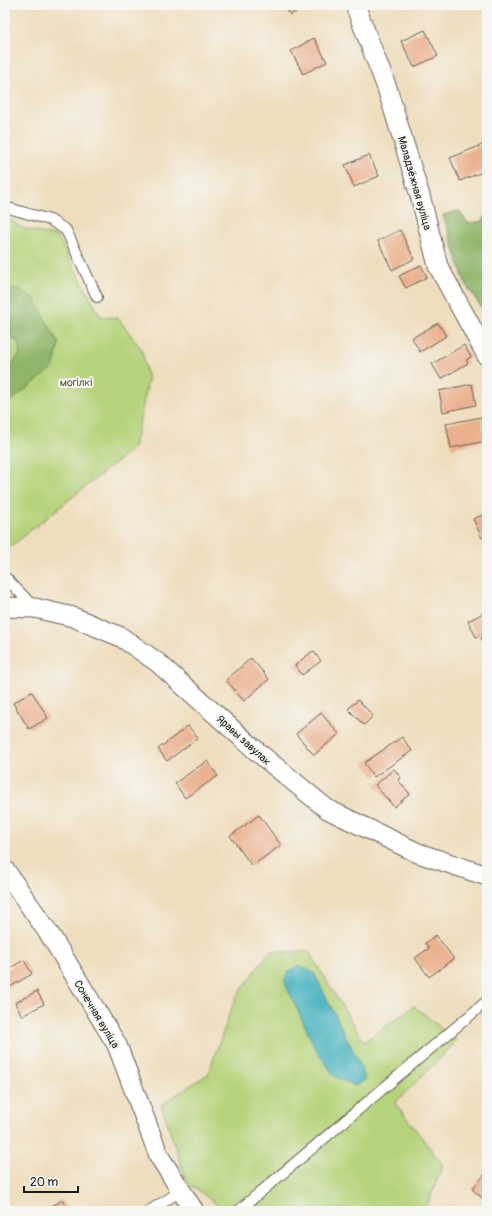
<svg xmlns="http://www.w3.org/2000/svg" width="492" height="1216" viewBox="0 0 492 1216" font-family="Pangolin,sans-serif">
<rect width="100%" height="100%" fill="#f6f6f2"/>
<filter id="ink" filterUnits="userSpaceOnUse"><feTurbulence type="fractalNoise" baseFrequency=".025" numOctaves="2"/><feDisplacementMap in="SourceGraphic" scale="8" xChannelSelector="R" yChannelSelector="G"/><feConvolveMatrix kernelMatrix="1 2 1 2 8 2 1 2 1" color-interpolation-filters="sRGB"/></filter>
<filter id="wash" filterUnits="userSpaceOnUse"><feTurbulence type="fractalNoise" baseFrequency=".012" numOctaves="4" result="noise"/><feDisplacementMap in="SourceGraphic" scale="16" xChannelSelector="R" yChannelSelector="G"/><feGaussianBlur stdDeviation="0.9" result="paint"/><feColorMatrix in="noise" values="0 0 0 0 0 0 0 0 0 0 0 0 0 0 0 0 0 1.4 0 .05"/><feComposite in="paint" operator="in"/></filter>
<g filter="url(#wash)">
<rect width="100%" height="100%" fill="#efdebe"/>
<g fill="#b5d37a" stroke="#68784b">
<polygon points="5,217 22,228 58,237 100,316 118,318 142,350 148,381 134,448 5,551"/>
<polygon points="270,951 309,952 364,1042 414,1006 457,1041 395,1103 443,1165 425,1211 232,1211 219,1206 187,1182 161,1105 208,1074 235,999"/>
</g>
<g fill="#90b56a" stroke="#566843">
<polygon points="459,211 468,223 483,221 487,212 487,316 465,283 443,215"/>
<polygon points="19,289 34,298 59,344 53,368 12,400 5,395 5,373 20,354 18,340 5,341 5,290"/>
</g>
<polygon fill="#43b1be" stroke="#30666d" points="299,965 314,973 360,1064 365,1079 355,1086 334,1076 316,1050 284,981 288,972"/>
<g id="blocks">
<g fill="#ebb08d">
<polygon points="285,5 309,5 290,15"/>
<polygon points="425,30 438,56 414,67 401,41"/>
<polygon points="314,38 327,62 303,74 291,51"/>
<polygon points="487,143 487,170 460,181 450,158"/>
<polygon points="369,155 379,176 354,187 345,165"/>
<polygon points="400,230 414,259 392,270 378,241"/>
<polygon points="421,265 427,277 406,288 399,276"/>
<polygon points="438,323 446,336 420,352 412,338"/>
<polygon points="464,345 471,357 466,360 468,363 441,379 432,364"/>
<polygon points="472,384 476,405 443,412 439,391"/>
<polygon points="481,417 486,441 451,448 446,424"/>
<polygon points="487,513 487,536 482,538 473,519"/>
<polygon points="487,611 487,631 476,637 468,621"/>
<polygon points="487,635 487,649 481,638"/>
<polygon points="313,651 321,661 302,675 295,665"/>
<polygon points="251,658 269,679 244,701 226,680"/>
<polygon points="32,692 48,718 29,729 13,703"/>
<polygon points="358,700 373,716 364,725 348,709"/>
<polygon points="321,713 339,734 314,755 296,734"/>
<polygon points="188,726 198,738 167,761 158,749"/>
<polygon points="402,737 412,751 374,777 364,763"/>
<polygon points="207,761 218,776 185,798 175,783"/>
<polygon points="394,769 401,778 398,780 410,794 394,807 375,785"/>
<polygon points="259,815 281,845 252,866 230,836"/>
<polygon points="436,935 454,959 429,977 415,958 429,948 425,943"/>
<polygon points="24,960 32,974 8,988 5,983 5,971"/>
<polygon points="37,991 44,1004 22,1016 15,1003"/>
<polygon points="487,1172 487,1202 472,1189"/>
<polygon points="62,1200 69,1211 45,1211"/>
</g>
</g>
</g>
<g filter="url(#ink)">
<use href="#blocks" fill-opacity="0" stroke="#666055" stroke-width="1"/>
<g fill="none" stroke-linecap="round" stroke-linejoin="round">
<g stroke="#666055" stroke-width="12">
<g id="service">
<polyline points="5,207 50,220 66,230 97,297"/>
<polyline points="5,577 35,608"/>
<polyline points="149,1211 181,1191"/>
<polyline points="238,1211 487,1001"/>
</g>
</g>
<g stroke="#666055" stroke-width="21">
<g id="minor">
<polyline points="355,5 387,88 421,199 438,266 487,356"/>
<polyline points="5,607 35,608 73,617 121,637 157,662 260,754 327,809 418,853 487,876"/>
<polyline points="5,870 52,938 117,1045 159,1156 194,1211"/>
</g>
</g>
<use href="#service" stroke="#fff" stroke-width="10"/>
<use href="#minor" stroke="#fff" stroke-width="19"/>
</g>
</g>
<g text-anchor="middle" stroke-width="4" stroke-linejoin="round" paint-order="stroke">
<g font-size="11" fill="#1c1c1c" stroke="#f6f6f2">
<text transform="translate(415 183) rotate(74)" y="4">Маладзёжная вуліца</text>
<text transform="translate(244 740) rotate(42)" y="4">Яравы завулак</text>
<text transform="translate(97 1014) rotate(59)" y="4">Сонечная вуліца</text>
</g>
<g font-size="11" fill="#525c3d" stroke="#f6f6f2">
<text x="76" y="386">могілкі</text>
</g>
</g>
<rect width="492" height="1216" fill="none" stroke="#f6f6f2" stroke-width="20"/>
<path d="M24 1186v6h54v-6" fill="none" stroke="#1c1c1c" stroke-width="2"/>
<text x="30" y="1186" font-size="12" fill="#1c1c1c" stroke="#f6f6f2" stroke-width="3" paint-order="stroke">20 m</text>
</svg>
